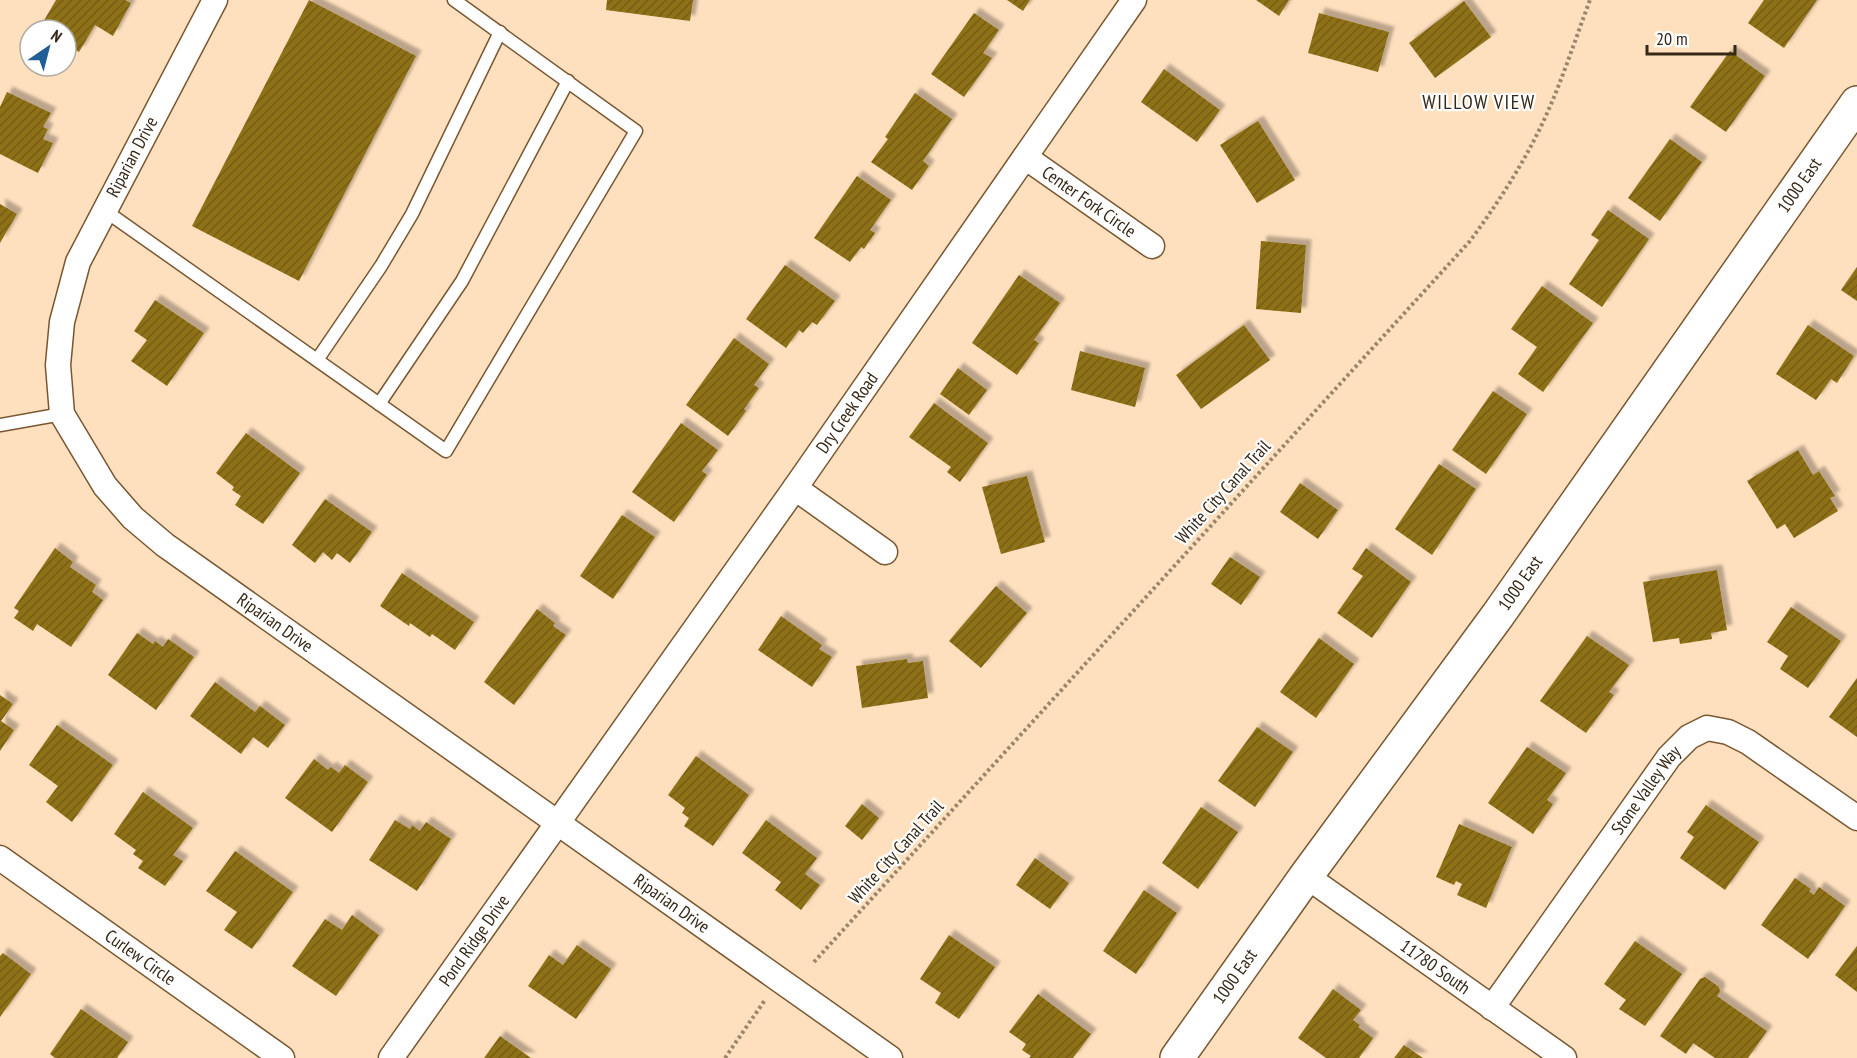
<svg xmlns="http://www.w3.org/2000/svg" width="1857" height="1058" viewBox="0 0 1857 1058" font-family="'PT Sans Narrow',sans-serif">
<defs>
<pattern id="building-hatch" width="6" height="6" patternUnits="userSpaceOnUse" patternTransform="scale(1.5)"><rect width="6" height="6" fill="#8e7115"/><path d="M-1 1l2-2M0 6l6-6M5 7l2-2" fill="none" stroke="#755d12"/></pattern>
<filter id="shadow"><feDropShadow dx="5.5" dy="-5.5" stdDeviation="1.5" flood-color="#0004"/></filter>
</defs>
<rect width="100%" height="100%" fill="#ffe0be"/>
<g fill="url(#building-hatch)" filter="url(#shadow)">
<polygon points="56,0 125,0 131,3 113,36 95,25 79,52 66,45 66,30 39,29"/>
<polygon points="309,0 416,56 299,281 192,226"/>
<polygon points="607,0 693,0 690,21 606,10"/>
<polygon points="1007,0 1030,0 1023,11"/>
<polygon points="1256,0 1289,0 1279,16"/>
<polygon points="1764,0 1817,0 1784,48 1748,23"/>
<polygon points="1464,1 1491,37 1435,78 1409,43"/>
<polygon points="974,13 999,30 983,53 992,58 964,97 931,74"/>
<polygon points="1319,13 1389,32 1378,72 1308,53"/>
<polygon points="1730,51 1765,76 1726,132 1690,107"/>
<polygon points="1164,69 1220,110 1197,142 1141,102"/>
<polygon points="7,92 51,113 43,127 48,129 43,139 53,143 38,173 0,154 0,107"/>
<polygon points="915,93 952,119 923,161 929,166 912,190 871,162 888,139 885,137"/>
<polygon points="1258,121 1295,180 1257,203 1220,145"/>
<polygon points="1670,139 1702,162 1660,221 1628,198"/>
<polygon points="857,176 891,200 870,230 875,233 864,249 861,247 850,262 814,238"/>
<polygon points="0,204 17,214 0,243"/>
<polygon points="1608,210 1649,239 1602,307 1569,284 1599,240 1591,235"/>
<polygon points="1261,241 1306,245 1301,313 1256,309"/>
<polygon points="785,265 835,301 817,325 812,322 803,333 799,330 786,348 746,319"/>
<polygon points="1857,267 1857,301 1841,290"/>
<polygon points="1019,275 1060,303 1034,340 1039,343 1017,375 972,343"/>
<polygon points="1542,286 1593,323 1543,392 1518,374 1537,347 1511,329"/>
<polygon points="155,300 204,333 167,386 131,361 147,340 134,331"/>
<polygon points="1244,325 1270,360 1201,409 1176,375"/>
<polygon points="1808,325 1854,356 1837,383 1831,379 1816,400 1776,374"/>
<polygon points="734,338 769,364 754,385 759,388 744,409 746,411 728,436 686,405"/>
<polygon points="1080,351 1145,368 1135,407 1071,390"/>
<polygon points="958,368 987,390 969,415 940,394"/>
<polygon points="1493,391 1527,414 1486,474 1452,450"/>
<polygon points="934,403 988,443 960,482 947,472 951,467 909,437"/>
<polygon points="681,423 718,450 702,471 707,475 674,522 632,492"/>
<polygon points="246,433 300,473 263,524 235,505 241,496 232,490 234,487 216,473"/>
<polygon points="1798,450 1813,475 1819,471 1835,496 1830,498 1838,511 1794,538 1785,524 1777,529 1747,481"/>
<polygon points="1439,464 1476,489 1432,555 1395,529"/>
<polygon points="1027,476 1045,542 1001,554 982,487"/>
<polygon points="1300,483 1338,510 1318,539 1280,512"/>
<polygon points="325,499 372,532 350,563 337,553 332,560 323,552 315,563 292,545"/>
<polygon points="622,515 655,537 613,599 580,576"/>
<polygon points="55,548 73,562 70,567 96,585 92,592 103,600 71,647 37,624 33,631 14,618 19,611 14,608"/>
<polygon points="1366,548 1411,582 1372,638 1337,613 1363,576 1352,569"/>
<polygon points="1230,557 1260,577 1241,605 1211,584"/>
<polygon points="1717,570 1727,630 1711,633 1712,639 1680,644 1679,638 1653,642 1643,582"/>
<polygon points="402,573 474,622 455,650 432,634 430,637 410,623 409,626 380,606"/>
<polygon points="996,586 1027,613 981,668 949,641"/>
<polygon points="1791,607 1841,641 1808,688 1780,669 1788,656 1767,642"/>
<polygon points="537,609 555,623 553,626 566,635 514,705 484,682"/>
<polygon points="781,616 822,645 819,649 832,657 812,687 758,650"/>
<polygon points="137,633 153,644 155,641 163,647 168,639 194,657 156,710 108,675"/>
<polygon points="1587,636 1629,665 1609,692 1614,695 1586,733 1540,701"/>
<polygon points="1319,638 1354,664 1316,718 1280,692"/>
<polygon points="907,659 908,663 923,661 928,698 862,708 856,666"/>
<polygon points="1857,678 1857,737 1829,717"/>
<polygon points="215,682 255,712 260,706 285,725 268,748 253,737 241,754 190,716"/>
<polygon points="0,695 13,704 1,721 14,730 0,751"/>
<polygon points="57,725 113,765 72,822 46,802 58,786 29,765"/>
<polygon points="1257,727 1293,752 1255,807 1218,781"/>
<polygon points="1527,747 1566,773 1547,800 1553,804 1533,834 1488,803"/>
<polygon points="696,756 749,795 713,846 684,826 689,818 682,813 685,808 668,795"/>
<polygon points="314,759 328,770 331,767 339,773 345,765 368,782 332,832 285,798"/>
<polygon points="143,792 193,828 173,855 183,861 165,886 138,868 143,861 133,854 136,850 114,834"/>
<polygon points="862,804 879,818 862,840 845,826"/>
<polygon points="1706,805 1759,842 1725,890 1680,858 1694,837 1687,832"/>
<polygon points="1201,807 1238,832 1198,889 1162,863"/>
<polygon points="395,820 410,829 412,825 420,831 426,822 451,839 417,891 369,860"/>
<polygon points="766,820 817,858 805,874 820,885 801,910 775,890 781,882 742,853"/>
<polygon points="1459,824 1512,847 1486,908 1457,895 1462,884 1456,881 1454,885 1436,877"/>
<polygon points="235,851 293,892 252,949 224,930 237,912 206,891"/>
<polygon points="1035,858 1069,883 1050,909 1016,885"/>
<polygon points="1795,878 1811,889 1809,891 1814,895 1819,887 1845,906 1808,959 1761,925"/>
<polygon points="1144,890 1177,913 1136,974 1103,951"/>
<polygon points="352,915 379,935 336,996 292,966 325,919 342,930"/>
<polygon points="949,935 995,967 959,1019 935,1003 941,993 920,979"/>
<polygon points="1635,941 1682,974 1645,1026 1619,1009 1626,1000 1604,984"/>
<polygon points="577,945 611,969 576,1019 528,986 549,955 563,965"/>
<polygon points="1857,946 1857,992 1835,975"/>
<polygon points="3,953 31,974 0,1017 0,956"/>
<polygon points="1705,977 1719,987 1720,992 1717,996 1767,1031 1748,1058 1715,1058 1693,1043 1686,1054 1660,1036 1700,979"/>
<polygon points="1333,989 1361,1010 1353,1020 1360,1025 1358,1027 1373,1038 1359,1058 1326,1058 1298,1038"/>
<polygon points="1038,994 1091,1034 1073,1058 1029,1058 1031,1056 1022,1050 1026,1044 1009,1032"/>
<polygon points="81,1009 128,1042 117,1058 55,1058 50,1054"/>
<polygon points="500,1036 531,1058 484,1058"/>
<polygon points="1404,1045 1423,1058 1394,1058"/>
</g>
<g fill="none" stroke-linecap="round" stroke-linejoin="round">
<g stroke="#795731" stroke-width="15">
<g id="lane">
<polyline points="104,210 446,451 636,131 454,0"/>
<polyline points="317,360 381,266 412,214 500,32"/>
<polyline points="379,404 462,281 568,81"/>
<polyline points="0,425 62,414"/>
</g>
</g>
<g stroke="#795731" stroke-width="27">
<g id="street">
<path id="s1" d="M215 0 78 262 62 322 58 365 62 414 105 486 133 518 165 545 890 1058"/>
<path id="s2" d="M1025 157 1152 246"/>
<polyline points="795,488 885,552"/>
<path id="s3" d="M0 858 282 1058"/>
<path id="s4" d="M1306 876 1564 1058"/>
<path id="s5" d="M1492 1008 1669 757 1689 737 1707 728 1728 732 1748 742 1857 818"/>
<path id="s6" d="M391 1058 795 488 1134 0"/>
</g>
</g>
<g stroke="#795731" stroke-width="36">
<g id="secondary">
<path id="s7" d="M1177 1058 1306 876 1498 615 1857 103"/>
</g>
</g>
<g stroke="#9b856b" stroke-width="4" stroke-dasharray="3 3" stroke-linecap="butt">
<path d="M814 962 1470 241C1498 203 1524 163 1544 120 1562 81 1575 40 1590 0"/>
<polyline points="725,1058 765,1000"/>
</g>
<use href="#lane" stroke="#fff" stroke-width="12"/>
<use href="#street" stroke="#fff" stroke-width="24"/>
<use href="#secondary" stroke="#fff" stroke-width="33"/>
</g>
<g text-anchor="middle" stroke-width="4.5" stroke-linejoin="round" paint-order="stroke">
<g font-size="18" fill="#362817" stroke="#fff">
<text transform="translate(132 157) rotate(-62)" y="6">Riparian Drive</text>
<text dy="6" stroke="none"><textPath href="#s7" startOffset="1072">1000 East</textPath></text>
<text dy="6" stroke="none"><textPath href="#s2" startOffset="78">Center Fork Circle</textPath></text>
<text dy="6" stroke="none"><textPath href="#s6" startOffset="790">Dry Creek Road</textPath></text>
<text transform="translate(1223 492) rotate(-48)" y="6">White City Canal Trail</text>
<text dy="6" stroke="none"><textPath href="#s7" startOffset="586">1000 East</textPath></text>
<text dy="6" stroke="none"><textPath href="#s1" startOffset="753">Riparian Drive</textPath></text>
<text dy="6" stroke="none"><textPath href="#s5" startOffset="267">Stone Valley Way</textPath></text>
<text transform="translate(896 852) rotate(-48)" y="6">White City Canal Trail</text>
<text dy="6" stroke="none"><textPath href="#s1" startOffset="1239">Riparian Drive</textPath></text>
<text dy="6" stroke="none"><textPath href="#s6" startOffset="144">Pond Ridge Drive</textPath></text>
<text dy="6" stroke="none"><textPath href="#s3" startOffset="172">Curlew Circle</textPath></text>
<text dy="6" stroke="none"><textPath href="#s4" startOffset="158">11780 South</textPath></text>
<text dy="6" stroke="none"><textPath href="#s7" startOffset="100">1000 East</textPath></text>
</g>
<g font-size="20" letter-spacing="1.5" fill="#362817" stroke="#fff">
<text x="1479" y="109">WILLOW VIEW</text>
</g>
</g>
<g transform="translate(48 48) rotate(35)"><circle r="28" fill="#ffffff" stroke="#afa9a2" stroke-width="1.5"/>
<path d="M0-4.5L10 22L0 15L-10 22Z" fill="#215e95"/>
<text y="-9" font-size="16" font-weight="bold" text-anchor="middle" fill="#362817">N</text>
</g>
<path d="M1647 45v9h88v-9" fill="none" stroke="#362817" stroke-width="3"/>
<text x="1656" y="45" font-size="18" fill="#362817" stroke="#ffffff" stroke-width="4.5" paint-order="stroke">20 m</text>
</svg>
